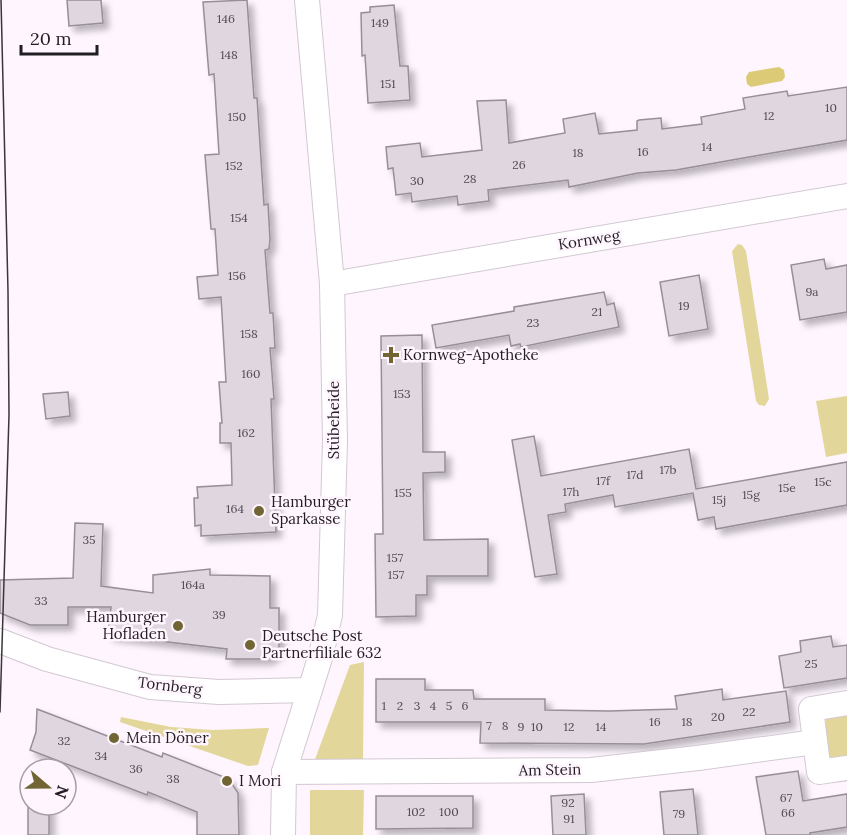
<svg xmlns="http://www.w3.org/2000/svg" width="847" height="835" viewBox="0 0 847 835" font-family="Lora,serif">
<defs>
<filter id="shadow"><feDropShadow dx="5.5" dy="5.5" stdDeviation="3" flood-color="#0004"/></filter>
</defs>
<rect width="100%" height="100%" fill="#fef5fe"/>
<g fill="#e3d69b">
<polygon points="738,244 742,245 746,251 769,399 765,406 759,405 756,401 732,251"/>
<polygon points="847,396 847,453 826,457 816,401"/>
<polygon points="364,662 363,762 314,762 350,665"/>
<path d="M847 712V763H835C824 752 824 734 826 719L836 714Z"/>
<polygon points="121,717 171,727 213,730 269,728 258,765 248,766 120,722"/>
<polygon points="310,790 364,790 363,835 310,835"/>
</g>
<polygon fill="#dcca76" points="779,67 784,70 785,77 782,81 751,87 747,84 746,77 749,72"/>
<g fill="#dfd6df" stroke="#978f97" stroke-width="1.5" filter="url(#shadow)">
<polygon points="67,0 101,0 103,23 69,26"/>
<polygon points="247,0 254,98 257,98 264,205 268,204 270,239 269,249 265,250 270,313 273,313 275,348 270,348 274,399 271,399 276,532 201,536 201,525 195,526 194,498 198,498 197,487 232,485 231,443 220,443 220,423 222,423 219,382 226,382 221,297 199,299 197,277 218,275 215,229 211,229 205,155 219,154 214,74 209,75 203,2"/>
<polygon points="394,5 400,66 408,66 410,100 368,103 365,55 362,56 361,13 370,12 370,7"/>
<polygon points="847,87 847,140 732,160 676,170 638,173 569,187 568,180 488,190 489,201 458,205 457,196 412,202 411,193 396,195 393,168 388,169 386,147 420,143 422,157 482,150 477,101 506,100 509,143 565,133 563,119 595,113 599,134 637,130 637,121 639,120 661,118 662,129 702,124 701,117 745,109 743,98 787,91 788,96"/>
<polygon points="824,259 826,269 847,265 847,312 800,320 791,265"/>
<polygon points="699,275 708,329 669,336 660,282"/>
<polygon points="604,292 607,305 614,303 619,327 521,347 520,344 511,346 509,335 436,348 432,325 514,311 514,307"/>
<polygon points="422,335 423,452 445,452 445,472 423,473 424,540 488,539 488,576 427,576 427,595 416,595 416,616 376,617 375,534 383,534 381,336"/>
<polygon points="68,392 70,416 46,419 43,394"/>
<polygon points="534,436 541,476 689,449 696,489 847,462 847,505 716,529 714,517 698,520 693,493 615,507 613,495 565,504 566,512 548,515 557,574 535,577 512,440"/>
<polygon points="75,523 103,524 101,586 153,593 153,575 210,569 210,575 270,576 270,608 279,608 279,650 268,659 226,659 227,649 108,635 111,607 68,607 68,625 30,625 0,613 0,580 73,578"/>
<polygon points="831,636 833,647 847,645 847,678 784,688 779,656 801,652 800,641"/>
<polygon points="376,679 425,679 425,690 473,690 474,699 545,699 545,710 609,711 677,709 675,696 722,689 723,700 786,691 790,722 644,744 480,743 481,722 376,722"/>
<polygon points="37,709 162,757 163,753 229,779 238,793 239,835 197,835 197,812 148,792 147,795 30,750 36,732"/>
<polygon points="798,771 803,801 847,794 847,827 810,833 810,835 766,835 756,777"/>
<polygon points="693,789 698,835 664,835 660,792"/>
<polygon points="584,794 586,835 553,835 551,796"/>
<polygon points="376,796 473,796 473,828 376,829"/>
<rect x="28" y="805" width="21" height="30"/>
</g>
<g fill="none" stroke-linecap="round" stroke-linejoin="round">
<g stroke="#d2c9d2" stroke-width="26">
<g id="minor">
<polyline points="332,284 847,196"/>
<polyline points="0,641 47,659 150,687 219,692 310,690"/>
<polyline points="847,703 811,709 819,772 847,768"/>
<polyline points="284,772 591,770 698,758 815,742"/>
<polyline points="283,835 284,772 321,655 330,615 335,441 332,284 307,0"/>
</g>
</g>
<use href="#minor" stroke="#fff" stroke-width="24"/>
<polyline stroke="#393539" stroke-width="1.5" points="0,712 9,415 8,291 1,0"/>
</g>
<g fill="#716633" stroke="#fef5fe" stroke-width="2">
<path d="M388 346h6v6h6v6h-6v6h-6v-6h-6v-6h6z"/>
<circle cx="259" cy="511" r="6"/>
<circle cx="178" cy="626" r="6"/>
<circle cx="250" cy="645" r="6"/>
<circle cx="114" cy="738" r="6"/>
<circle cx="227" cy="781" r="6"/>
</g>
<g text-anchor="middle" stroke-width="5" stroke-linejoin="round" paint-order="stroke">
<g font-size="12" fill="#504c50">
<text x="226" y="23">146</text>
<text x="380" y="27">149</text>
<text x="229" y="59">148</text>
<text x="388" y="88">151</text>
<text x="831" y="112">10</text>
<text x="769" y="120">12</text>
<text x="237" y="121">150</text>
<text x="707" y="151">14</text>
<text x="643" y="156">16</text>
<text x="578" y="157">18</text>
<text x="519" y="169">26</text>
<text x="234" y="170">152</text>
<text x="470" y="183">28</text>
<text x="417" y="185">30</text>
<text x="239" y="222">154</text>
<text x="237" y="280">156</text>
<text x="812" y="296">9a</text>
<text x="684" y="310">19</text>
<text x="597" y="316">21</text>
<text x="533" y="327">23</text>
<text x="249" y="338">158</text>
<text x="251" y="378">160</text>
<text x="402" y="398">153</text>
<text x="246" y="437">162</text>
<text x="668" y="474">17b</text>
<text x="635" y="479">17d</text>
<text x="603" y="485">17f</text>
<text x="823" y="486">15c</text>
<text x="787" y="492">15e</text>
<text x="571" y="496">17h</text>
<text x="403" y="497">155</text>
<text x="751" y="499">15g</text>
<text x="719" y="504">15j</text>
<text x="235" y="513">164</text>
<text x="89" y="544">35</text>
<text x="395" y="562">157</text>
<text x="396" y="579">157</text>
<text x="193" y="589">164a</text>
<text x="41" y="605">33</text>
<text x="219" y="619">39</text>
<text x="811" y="668">25</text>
<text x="384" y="710">1</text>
<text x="400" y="710">2</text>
<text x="417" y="710">3</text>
<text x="433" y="710">4</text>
<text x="449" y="710">5</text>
<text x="465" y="710">6</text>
<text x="749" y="716">22</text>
<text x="718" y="721">20</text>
<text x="655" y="726">16</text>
<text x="687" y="726">18</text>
<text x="489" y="730">7</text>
<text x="505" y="730">8</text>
<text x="521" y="731">9</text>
<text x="537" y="731">10</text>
<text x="569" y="731">12</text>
<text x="601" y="731">14</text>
<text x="64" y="745">32</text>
<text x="101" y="760">34</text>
<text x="136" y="773">36</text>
<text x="173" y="783">38</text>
<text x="786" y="802">67</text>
<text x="568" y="807">92</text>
<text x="416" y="816">102</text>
<text x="449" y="816">100</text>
<text x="788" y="817">66</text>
<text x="679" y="818">79</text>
<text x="569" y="823">91</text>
</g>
<g font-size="15" fill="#211e21" stroke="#fef5fe">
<text transform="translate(589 240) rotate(-9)" y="5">Kornweg</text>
<text transform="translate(334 420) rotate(-90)" y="5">Stübeheide</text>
<text transform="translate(170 686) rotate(7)" y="5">Tornberg</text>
<text transform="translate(550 770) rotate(-1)" y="5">Am Stein</text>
</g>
<g font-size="15" fill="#211e21" stroke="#fef5fe" text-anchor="start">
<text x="403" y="360">Kornweg-Apotheke</text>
<text x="271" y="507">Hamburger<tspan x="271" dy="17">Sparkasse</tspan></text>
<text x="166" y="622" text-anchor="end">Hamburger<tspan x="166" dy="17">Hofladen</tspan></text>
<text x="262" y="641">Deutsche Post<tspan x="262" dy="17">Partnerfiliale 632</tspan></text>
<text x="126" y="743">Mein Döner</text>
<text x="239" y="786">I Mori</text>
</g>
</g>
<g transform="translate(48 787) rotate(110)"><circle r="28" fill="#fef5fe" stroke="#a69fa6" stroke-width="1.5"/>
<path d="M0-4.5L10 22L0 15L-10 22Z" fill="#716633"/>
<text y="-9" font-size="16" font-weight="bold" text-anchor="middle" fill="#211e21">N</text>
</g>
<path d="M21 45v9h76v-9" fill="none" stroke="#211e21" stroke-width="3"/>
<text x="30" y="45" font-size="18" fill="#211e21" stroke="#fef5fe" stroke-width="4.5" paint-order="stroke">20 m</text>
</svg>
